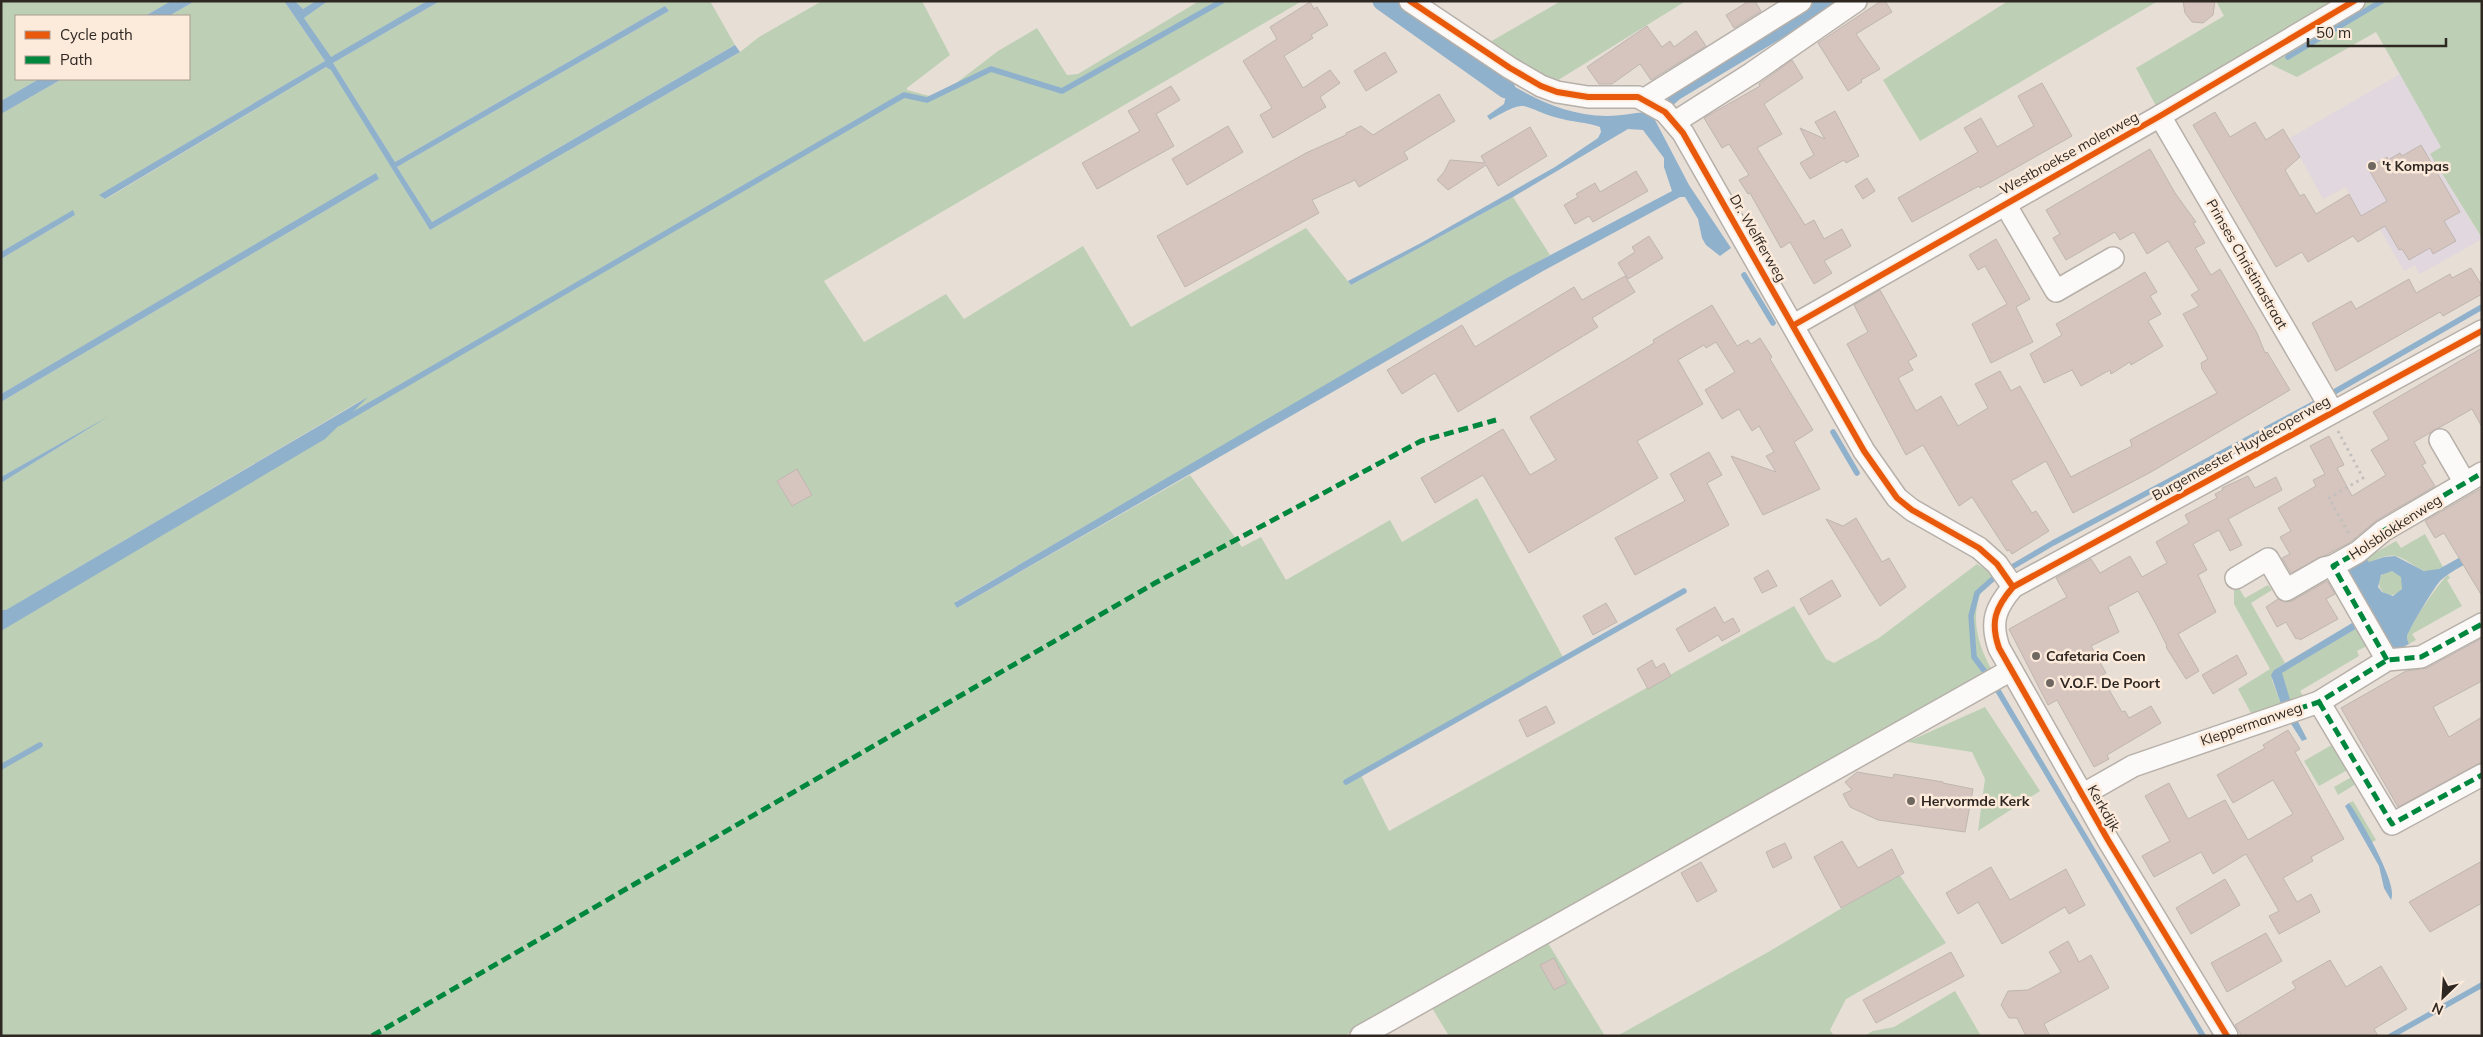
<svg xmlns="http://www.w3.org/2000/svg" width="2483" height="1037" viewBox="0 0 2483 1037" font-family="Mulish,sans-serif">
<rect width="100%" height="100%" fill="#e7ded6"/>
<polygon fill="#e0d7df" points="2400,74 2441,147 2430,154 2482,239 2420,274 2415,265 2404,271 2380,229 2371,233 2346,187 2323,199 2290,138"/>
<g fill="#bdd0b5">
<polygon points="1,1 171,1 145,16 16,16 16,79 39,79 1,101"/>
<path d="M195 1H284L325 61 100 195 106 199 326 67 331 69 430 230 740 52 759 37 822 1H922L950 55 907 88V90L933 97 947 90 998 51 1037 28 1067 75 1078 74 1199 1H1302L824 281 864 342 946 294 964 319 1083 246 1131 327 1306 228 1351 285 1513 197 1550 255 955 602 957 608 1190 475 1242 547 1261 537 1286 580 1390 520 1402 542 1477 498 1564 659 1361 775 1389 831 1794 606 1826 659 1834 663 1879 638 1977 564 1993 574C1988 582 1981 590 1979 598 1971 623 1980 649 1992 670L1344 1036H1V631L365 398 5 611 1 610V483L94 425 1 477V402L379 179 376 174 1 394V259L75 215 73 211 1 252V114L62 79H189V16H169Z"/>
<polygon points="295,1 316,1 303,9"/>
<polygon points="328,1 427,1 331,58 304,18"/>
<polygon points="440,1 710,1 735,45 432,222 397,167 669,11 665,6 395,162 333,63"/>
<polygon points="1561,1 1686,1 1555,82 1488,43"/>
<polygon points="2008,1 2158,1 1920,141 1883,80"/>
<polygon points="2216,1 2335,1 2156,106 2136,68 2224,16"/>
<polygon points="2364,1 2482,1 2482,238 2430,154 2441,147 2376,32 2297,77 2264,61"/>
<path d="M2425 534 2443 567C2423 580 2414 561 2396 556 2387 554 2377 559 2369 563L2366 558 2396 541 2401 548Z"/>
<circle cx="2391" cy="583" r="12"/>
<path d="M2448 575 2450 578 2447 580 2462 606 2412 634 2416 640 2409 644C2408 642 2407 639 2407 637 2408 627 2440 581 2448 575Z"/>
<polygon points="2234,580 2245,598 2268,585 2272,590 2251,603 2285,663 2274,670 2272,680 2282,707 2252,715 2238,689 2270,669 2234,604"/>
<polygon points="2359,627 2369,645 2357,651 2359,656 2300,691 2305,699 2291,705 2281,673"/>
<polygon points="1985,707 2040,791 1978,831 1985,779 1972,752 1907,742"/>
<polygon points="2335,743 2351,768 2319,786 2304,761"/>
<polygon points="2355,775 2359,782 2338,795 2334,787"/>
<polygon points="2353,801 2376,840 2371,843 2349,803"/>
<polygon points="1899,874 1946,943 1846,999 1830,1030 1834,1036 1617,1036 1770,951"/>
<polygon points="1548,943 1605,1036 1449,1036 1432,1008"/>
<polygon points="1955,991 1981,1036 1864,1036 1873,1031 1894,1027"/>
</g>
<g fill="#8fb1cc" fill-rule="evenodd">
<polygon points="171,1 195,1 169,16 145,16"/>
<polygon points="284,1 295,1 303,9 316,1 328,1 304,18 331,57 427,1 440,1 333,63 395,162 665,6 669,11 397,167 432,222 735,45 740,52 430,230 331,70 326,67 105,199 99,195 325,61"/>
<polygon points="1815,1 1836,1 1792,32 1680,99 1672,106 1666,97"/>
<path d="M1489 71C1527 95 1561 115 1607 116 1620 116 1633 113 1646 112L1655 120 1689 185 1731 248 1720 256 1706 245 1702 238 1698 219 1685 197H1680L1543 271 957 608 954 603 1507 278 1672 191 1664 167V158L1643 130 1628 129 1513 197 1351 285 1348 281 1421 243 1555 167 1598 138 1601 132 1600 127C1586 122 1572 122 1558 118 1519 107 1530 97 1490 120L1487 116 1504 104 1506 96 1481 77Z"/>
<polygon points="39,79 62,79 1,114 1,101"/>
<polygon points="376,173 379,179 1,402 1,394"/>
<polygon points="73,210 75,215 1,259 1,252"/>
<polygon points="368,397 325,439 1,631 1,610 6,610"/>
<polygon points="109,416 1,483 1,477"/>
<path d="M2482 545V555C2469 563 2452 570 2441 580 2436 584 2407 632 2407 637 2407 639 2408 642 2409 644L2394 652 2359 627 2282 673 2295 716 2307 739 2302 741 2284 713 2271 675 2274 670 2367 614 2368 606 2347 568 2366 558 2369 562 2384 557 2395 556 2424 571 2439 569ZM2392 571 2401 577 2402 589 2393 596 2382 592 2378 587 2381 575Z"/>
<path d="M2349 803C2359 816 2400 887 2391 900L2384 888 2379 866 2345 806Z"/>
</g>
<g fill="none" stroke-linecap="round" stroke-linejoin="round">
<g stroke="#8fb1cc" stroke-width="5.5">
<polyline points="2288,57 2382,1"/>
<polyline points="1744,275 1773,323"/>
<polyline points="2329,395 2482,307"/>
<polyline points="339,423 904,95 927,100 991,69 1062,91 1222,1"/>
<polyline points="1833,432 1857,473"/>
<polyline points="1,767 40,745"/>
<polyline points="1346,782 1684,591"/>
<polyline points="2203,1036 1994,684 1974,657 1971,616 1977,593 1995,577 2053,543 2321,400"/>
<polyline points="2391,1036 2482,985"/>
</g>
<polyline stroke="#8fb1cc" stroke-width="19" points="1382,1 1506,89"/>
</g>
<g fill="#d6c5be" stroke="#bfb6b1">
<polygon points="1749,1 1755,1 1761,11 1734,28 1726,15"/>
<polygon points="1881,1 1885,1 1892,12 1856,34 1880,69 1861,80 1862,82 1848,91 1818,43"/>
<polygon points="2183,1 2215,1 2213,15 2203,23 2192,22 2185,13"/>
<polygon points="1310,2 1314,9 1317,7 1328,25 1311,35 1313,38 1284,56 1303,88 1330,70 1340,83 1320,97 1326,107 1273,138 1260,115 1272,108 1243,61 1277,39 1270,27"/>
<polygon points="1647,26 1662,47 1670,41 1674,47 1696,31 1706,46 1651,80 1640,64 1612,84 1599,84 1587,67"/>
<polygon points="1385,52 1397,72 1366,91 1354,71"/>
<polygon points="1792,60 1803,78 1764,104 1782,134 1757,148 1805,225 1814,220 1824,239 1842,229 1851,246 1824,261 1832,273 1814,284 1790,242 1781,248 1750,193 1748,194 1739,180 1749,175 1729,144 1722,148 1704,118 1760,86 1759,84"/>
<polygon points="2042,83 2072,136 1980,188 1979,186 1912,222 1898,198 1978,152 1964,128 1981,118 1997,147 2034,126 2018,96"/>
<polygon points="1171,86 1180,100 1156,114 1174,146 1097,189 1082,163 1140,131 1128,111"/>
<polygon points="1439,94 1455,121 1404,152 1408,159 1359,187 1355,180 1312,200 1319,213 1185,287 1157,236 1306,153 1346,135 1346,133 1361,126 1373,135"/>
<polygon points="1835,111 1859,156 1846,163 1844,160 1810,179 1800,163 1814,155 1800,128 1825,139 1815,122"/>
<polygon points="2215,112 2230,137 2255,122 2266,140 2283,129 2300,157 2285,170 2300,196 2304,194 2316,214 2349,194 2361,216 2387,201 2368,168 2387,157 2388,160 2400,153 2402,156 2421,145 2460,212 2444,221 2456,241 2433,254 2430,248 2409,260 2402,249 2399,250 2385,226 2358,242 2353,236 2308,262 2302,252 2276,267 2193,125"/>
<polygon points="1228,126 1243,152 1187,185 1172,159"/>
<polygon points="1530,127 1547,156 1498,186 1486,165 1448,190 1437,180 1444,172 1450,160 1485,163 1481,156"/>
<polygon points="2150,149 2175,193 2196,222 2193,223 2205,243 2195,248 2211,275 2220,269 2257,333 2265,353 2267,352 2290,390 2151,472 2073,513 2046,461 2011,481 2032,513 2036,511 2049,531 2012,554 2009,550 2007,551 1972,497 1959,506 1923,445 1906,455 1847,344 1868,332 1854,305 1880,290 1917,356 1908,361 1913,370 1898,378 1916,411 1941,396 1958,426 1988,408 1975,384 2000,371 2011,391 2020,386 2071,477 2104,460 2132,446 2130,440 2217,393 2202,369 2201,363 2208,359 2183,314 2199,306 2191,295 2199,290 2168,241 2147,254 2134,232 2120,240 2115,232 2066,260 2053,238 2060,234 2046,210"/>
<polygon points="1636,171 1648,191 1593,222 1589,216 1575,224 1564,205 1578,197 1576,194 1595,183 1600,192"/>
<polygon points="1867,178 1875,191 1863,199 1855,186"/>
<polygon points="1649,236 1663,258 1628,279 1618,263 1635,252 1632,247"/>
<polygon points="1996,239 2030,299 2016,307 2033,342 1991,363 1972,324 2007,304 1985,266 1978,270 1969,255"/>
<polygon points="2471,268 2482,286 2482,294 2443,316 2440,312 2336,371 2312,323 2351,301 2356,309 2409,279 2416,293 2450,274 2452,278"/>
<polygon points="2145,272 2157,292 2150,296 2161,314 2148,321 2163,346 2131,365 2130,362 2111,374 2110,370 2081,386 2072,370 2044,383 2030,354 2062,335 2056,324"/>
<polygon points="1625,276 1635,292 1592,318 1598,327 1458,412 1435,373 1402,394 1387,370 1462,325 1475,347 1574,287 1582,300"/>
<polygon points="1712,305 1737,346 1748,340 1751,344 1760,338 1772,357 1770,359 1813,430 1794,442 1820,489 1763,515 1731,456 1776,472 1766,456 1774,452 1759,426 1752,431 1739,409 1722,419 1705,390 1735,372 1716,342 1706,348 1704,345 1678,360 1703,404 1637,441 1658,478 1529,553 1483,475 1435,503 1421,478 1503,429 1530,475 1556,460 1530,417 1654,343 1653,340"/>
<polygon points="2482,348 2482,427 2472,409 2414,442 2426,463 2422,465 2435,486 2377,520 2349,543 2291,573 2282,558 2290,554 2280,537 2291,531 2278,508 2316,486 2313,480 2325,474 2310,446 2329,436 2344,465 2337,468 2352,496 2386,475 2371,450 2389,439 2373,412"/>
<polygon points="1709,452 1722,475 1707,483 1729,525 1635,575 1615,538 1685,501 1670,474"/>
<polygon points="797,469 812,495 792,506 777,481"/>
<polygon points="2248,476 2255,488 2276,477 2282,490 2228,519 2242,545 2230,551 2219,530 2193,544 2207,570 2198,575 2216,612 2178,634 2199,671 2186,679 2166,647 2167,646 2156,624 2138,591 2108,607 2119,632 2091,646 2106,673 2101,676 2122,712 2125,711 2129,718 2151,706 2161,723 2107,755 2109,759 2094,767 2057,700 2048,705 2009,629 2067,597 2056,578 2091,559 2100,573 2130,556 2142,577 2167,563 2156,542 2189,523 2185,515 2217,498 2215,494 2223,490 2222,488"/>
<polygon points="2482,488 2482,596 2444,533 2435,538 2425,521"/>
<polygon points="1856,518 1882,562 1889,558 1906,587 1880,606 1826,519 1843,526"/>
<polygon points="1768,570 1777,586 1762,593 1754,578"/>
<polygon points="1832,580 1841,596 1809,615 1800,599"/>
<polygon points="2327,581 2335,594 2326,599 2338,619 2300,640 2298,638 2296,639 2286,622 2277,627 2266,607 2278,599 2286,602 2292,601"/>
<polygon points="1606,603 1617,622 1593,635 1583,616"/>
<polygon points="1715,607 1724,623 1733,618 1740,631 1722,641 1718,635 1689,652 1676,629"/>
<polygon points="2482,638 2482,681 2433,707 2449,737 2482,717 2482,762 2398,807 2341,708 2406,671 2427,668"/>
<polygon points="2237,655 2247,674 2213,694 2202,675"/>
<polygon points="1652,660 1656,668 1664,663 1671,676 1648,689 1637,669"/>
<polygon points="1546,706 1555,723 1527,737 1519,720"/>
<polygon points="2288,730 2300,749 2295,752 2344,839 2311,857 2313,861 2283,878 2297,902 2311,894 2320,912 2279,934 2269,916 2279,911 2246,854 2213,874 2201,852 2154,877 2142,856 2170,841 2145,796 2169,783 2188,819 2225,800 2248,840 2293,814 2273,780 2233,803 2217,775 2265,748 2263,745"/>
<polygon points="1857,772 1893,778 1894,774 1943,782 1943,783 1973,789 1965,832 1878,820 1850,807 1843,794 1852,790 1845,782"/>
<polygon points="1842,841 1858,868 1892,849 1904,873 1841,908 1814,857"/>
<polygon points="1785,843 1792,858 1773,868 1766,852"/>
<polygon points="2482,861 2482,903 2430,932 2409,902"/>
<polygon points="1701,862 1717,891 1697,902 1681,873"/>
<polygon points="1991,867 2010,900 2066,869 2085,905 2069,914 2065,907 2002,944 1978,902 1958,914 1946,893"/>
<polygon points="2225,879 2240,905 2191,934 2176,908"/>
<polygon points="2266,933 2282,961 2227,992 2211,963"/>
<polygon points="2068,941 2079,962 2091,955 2109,988 2044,1024 2050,1036 2026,1036 2017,1018 2009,1018 2001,1005 2008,991 2028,990 2061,972 2049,952"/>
<polygon points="1951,952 1964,976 1876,1023 1863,1000"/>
<polygon points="1554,958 1567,983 1554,990 1540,965"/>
<polygon points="2330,960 2346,987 2381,966 2407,1009 2374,1029 2378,1036 2242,1036 2235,1025 2296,988 2292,982"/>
</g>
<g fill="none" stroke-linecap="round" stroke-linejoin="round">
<g stroke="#b7b0a9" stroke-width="24">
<g id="minor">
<polyline points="1410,1 1510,68 1541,86 1557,92 1588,97 1638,97 1665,112 1683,133 1864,451 1897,498 1912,510 1979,548 1997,564 2013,587"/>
<polyline points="1645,99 1801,1"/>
<polyline points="2160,116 2333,412"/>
<polyline points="1675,122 1752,73 1856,1"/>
<polyline points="2005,204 2056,291 2113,258"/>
<polyline points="1794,325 2160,116 2354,1"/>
<polyline points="2440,440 2465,483"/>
<polyline points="2236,578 2268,559 2286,590 2324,568 2333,566"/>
<polyline points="2387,660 2333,566 2358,552 2383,531 2482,473"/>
<polyline points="2319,702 2392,824 2482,775"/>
<polyline points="2082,795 2133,766 2319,702 2387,660 2421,657 2482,624"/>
<polyline points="1361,1036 2011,670"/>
<path d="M2227 1036 2108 840 1999 648C1990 622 1995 608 2013 587L2482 331"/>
</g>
</g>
<polyline stroke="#c4c0bd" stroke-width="3" stroke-dasharray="2.5 4" stroke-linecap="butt" points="2338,431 2363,478 2329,498 2349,534"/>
<use href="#minor" stroke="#fbfaf9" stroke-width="21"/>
<g stroke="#00873e" stroke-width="5" stroke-dasharray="10 5" stroke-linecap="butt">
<polyline points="2387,660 2333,566 2358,552 2383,531 2482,473"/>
<polyline points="2319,702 2392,824 2482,775"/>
<polyline points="2269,718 2319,702 2387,660 2421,657 2482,624"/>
<polyline points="372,1036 1155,583 1421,441 1496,420"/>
</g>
<g stroke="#fceadb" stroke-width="9">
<g id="cycleway">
<polyline points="1410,1 1510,68 1541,86 1557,92 1588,97 1638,97 1665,112 1683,133 1864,451 1897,498 1912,510 1979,548 1997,564 2013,587"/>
<polyline points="1794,325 2160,116 2354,1"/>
<path d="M2227 1036 2108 840 1999 648C1990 622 1995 608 2013 587L2482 331"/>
</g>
</g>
<use href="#cycleway" stroke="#e8590c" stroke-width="6"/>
</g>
<g fill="#6f6861" stroke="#fceadb" stroke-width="2">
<circle cx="2372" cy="166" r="5"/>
<circle cx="2036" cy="656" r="5"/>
<circle cx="2050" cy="683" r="5"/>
<circle cx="1911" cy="801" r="5"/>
</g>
<g text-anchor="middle" stroke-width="5" stroke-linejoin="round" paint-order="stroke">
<g font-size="14" fill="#2f2822" stroke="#fceadb">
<text transform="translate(2069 153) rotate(-29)" y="5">Westbroekse molenweg</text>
<text transform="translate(1758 238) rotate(60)" y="5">Dr. Welfferweg</text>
<text transform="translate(2247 264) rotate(60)" y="5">Prinses Christinastraat</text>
<text transform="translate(2241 448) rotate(-29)" y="5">Burgemeester Huydecoperweg</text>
<text transform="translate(2395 527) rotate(-33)" y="5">Holsblokkenweg</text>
<text transform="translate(2251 724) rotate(-19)" y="5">Kleppermanweg</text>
<text transform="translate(2104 808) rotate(60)" y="5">Kerkdijk</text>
</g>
<g font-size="14" font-weight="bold" fill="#2f2822" stroke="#fceadb" text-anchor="start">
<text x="2382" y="171">'t Kompas</text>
<text x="2046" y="661">Cafetaria Coen</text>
<text x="2060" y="688">V.O.F. De Poort</text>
<text x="1921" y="806">Hervormde Kerk</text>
</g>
</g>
<rect width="2483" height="1037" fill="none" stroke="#2f2822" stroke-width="5"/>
<rect x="15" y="15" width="175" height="65" fill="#fceadb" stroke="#aa9c91"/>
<rect x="25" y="31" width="25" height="8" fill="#e8590c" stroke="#aa9c91"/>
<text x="60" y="40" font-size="15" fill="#2f2822">Cycle path</text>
<rect x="25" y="56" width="25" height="8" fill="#00873e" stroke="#aa9c91"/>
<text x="60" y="65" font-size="15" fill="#2f2822">Path</text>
<g transform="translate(2443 997) rotate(205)" stroke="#fceadb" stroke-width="4" paint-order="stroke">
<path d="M0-4L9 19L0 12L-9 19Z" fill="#2f2822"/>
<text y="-8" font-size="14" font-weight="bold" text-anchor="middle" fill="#2f2822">N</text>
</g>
<path d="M2308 38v8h138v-8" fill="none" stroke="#2f2822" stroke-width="2.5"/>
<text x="2316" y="38" font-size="15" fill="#2f2822" stroke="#fceadb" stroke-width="4" paint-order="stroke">50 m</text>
</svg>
